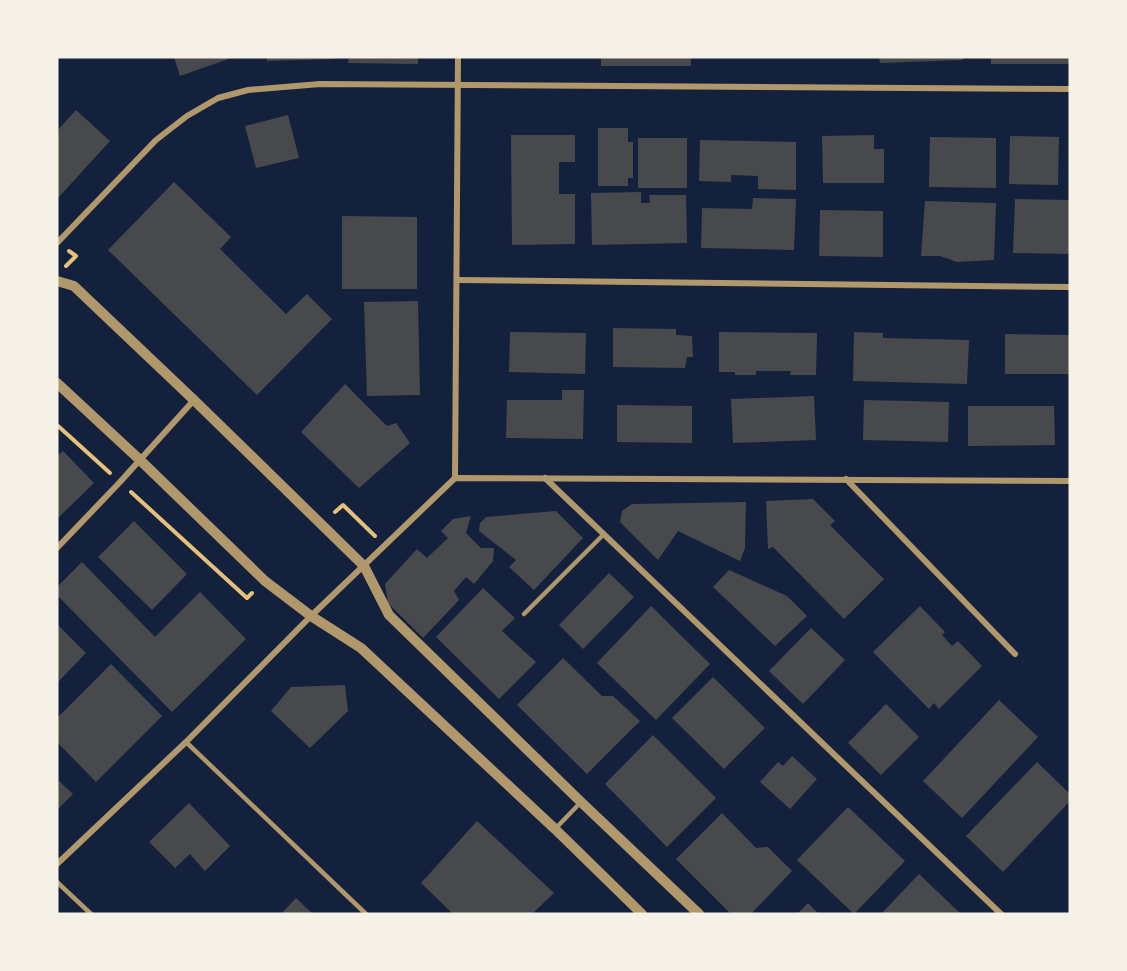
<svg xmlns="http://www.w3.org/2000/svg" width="1127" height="971" viewBox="0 0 1127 971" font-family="Literata,serif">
<rect width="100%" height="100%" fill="#14213d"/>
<g fill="#48494c">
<polygon points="174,57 234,57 180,76"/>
<polygon points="267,57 335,57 335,59 267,61"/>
<polygon points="349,57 418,57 418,64 348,63"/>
<rect x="601" y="57" width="90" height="9"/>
<polygon points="879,57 963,57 963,60 880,63"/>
<rect x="991" y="57" width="79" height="7"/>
<polygon points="76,110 110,141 57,199 57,131"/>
<polygon points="288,115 299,158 256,168 245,126"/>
<polygon points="598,128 628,128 628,142 633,142 633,178 628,178 628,186 598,186"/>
<polygon points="511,135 575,135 575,162 559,162 559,194 575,194 575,244 512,245"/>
<polygon points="874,135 874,149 884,149 884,183 823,183 822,136"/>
<polygon points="1010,136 1059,137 1058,185 1009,184"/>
<polygon points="930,137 996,138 996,188 929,187"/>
<rect x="638" y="138" width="49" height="50"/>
<polygon points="700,140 796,142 796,190 758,189 758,176 731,175 731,182 699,181"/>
<polygon points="174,182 231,237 220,249 286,314 307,294 332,319 257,395 108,250"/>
<polygon points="641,192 641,203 650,203 649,195 686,195 687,243 592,245 591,193"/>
<polygon points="753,198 796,199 794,250 701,248 702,208 752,209"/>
<polygon points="1015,199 1070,200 1070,254 1013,253"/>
<polygon points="925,201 996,203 994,260 957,262 940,256 921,256"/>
<polygon points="820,210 883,211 883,257 819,256"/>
<polygon points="342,216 417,217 417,289 342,289"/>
<polygon points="418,301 420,395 367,396 364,302"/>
<polygon points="613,328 676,329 676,335 692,336 693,357 687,357 685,368 613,367"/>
<polygon points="510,332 586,333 585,374 509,372"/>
<polygon points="719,332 817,333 816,375 790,375 791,371 756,371 756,375 735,375 735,372 719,372"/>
<polygon points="854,332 883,333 883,338 969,340 967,384 853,381"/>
<polygon points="1005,334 1070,335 1070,374 1005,374"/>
<polygon points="345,384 387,426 396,423 410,443 359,488 301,432"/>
<polygon points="562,390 584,390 583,439 506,438 507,400 562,400"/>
<polygon points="814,396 816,440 733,443 731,399"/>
<polygon points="864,400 949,402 948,442 863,440"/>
<polygon points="617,405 692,406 692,443 617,442"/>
<polygon points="968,406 1054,406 1055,445 968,446"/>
<polygon points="63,451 94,483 58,518 57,517 57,456"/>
<polygon points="813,499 835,521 830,525 884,579 844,619 773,547 768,549 766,501"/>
<polygon points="746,502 745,548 740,561 678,531 658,560 620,522 622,511 632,504"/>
<polygon points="556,511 583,538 534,590 509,567 516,560 479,531 480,523 486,517"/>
<polygon points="471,516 466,533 481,548 494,548 493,561 474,584 466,577 454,591 459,600 423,638 388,603 385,584 417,549 427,558 448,538 441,531 453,519"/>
<polygon points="134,521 187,574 152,610 98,557"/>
<polygon points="82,562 155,637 200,592 246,639 172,712 57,595 57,587"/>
<polygon points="729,570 787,596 807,616 775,646 713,587"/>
<polygon points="609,573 634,597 583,649 559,625"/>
<polygon points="483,588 515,618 502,631 536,662 499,699 436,637"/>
<polygon points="651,606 710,664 656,720 597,663"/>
<polygon points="920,606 945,632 942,635 952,646 958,641 982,666 939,709 934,703 929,709 873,652"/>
<polygon points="57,624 86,653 57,683"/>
<polygon points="811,628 845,660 803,704 769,671"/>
<polygon points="563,658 602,696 613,696 640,721 587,774 517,705"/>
<polygon points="111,664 162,716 96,782 57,742 57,718"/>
<polygon points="713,677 765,728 724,769 672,718"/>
<polygon points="345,685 348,711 310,748 271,711 291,687"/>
<polygon points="999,700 1038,737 962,818 923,781"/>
<polygon points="886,704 919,737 881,775 848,743"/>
<polygon points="653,735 716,798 667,847 605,784"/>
<polygon points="792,756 817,779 790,809 760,782 778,762 783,766"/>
<polygon points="1037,762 1070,794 1070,801 1003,872 966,836"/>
<polygon points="57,779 73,794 57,810"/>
<polygon points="189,803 230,846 205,871 190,854 175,868 149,842"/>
<polygon points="848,807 905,861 854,914 797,860"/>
<polygon points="722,813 756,848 768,847 792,871 751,914 731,914 676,859"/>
<polygon points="477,821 554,893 532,914 453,914 421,883"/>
<polygon points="919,874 961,914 881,914"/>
<polygon points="296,898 313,914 281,914"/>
<polygon points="808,903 819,914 797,914"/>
</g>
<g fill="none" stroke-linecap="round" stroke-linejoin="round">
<g stroke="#e5c07b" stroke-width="4">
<polyline points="66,266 76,256 69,251"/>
<polyline points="57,425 110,473"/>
<polyline points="131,492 247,598 252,593"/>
<polyline points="335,512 343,505 375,536"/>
</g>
<g stroke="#b1986c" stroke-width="4.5">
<polyline points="524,614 604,534"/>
<polyline points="186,742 366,914"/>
<polyline points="556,828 581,802"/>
<polyline points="57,882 91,914"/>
</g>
<g stroke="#b1986c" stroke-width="6">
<polyline points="57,243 156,140 187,116 218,98 248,90 320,84 1070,89"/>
<polyline points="457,280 1070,287"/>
<polyline points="455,478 458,57"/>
<polyline points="545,478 1001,914"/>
<polyline points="846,479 1015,654"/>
<polyline points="57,548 120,482 194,400"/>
<polyline points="57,864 186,742 311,616 455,478 1070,481"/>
</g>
<g stroke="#b1986c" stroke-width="10">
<polyline points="57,281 74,286 194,400 364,566 389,615 581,802 699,914"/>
<polyline points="57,383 140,460 265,581 311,616 361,648 555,829 642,914"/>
</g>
</g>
<rect width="1127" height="971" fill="none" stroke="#f6f1e7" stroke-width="117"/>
</svg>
